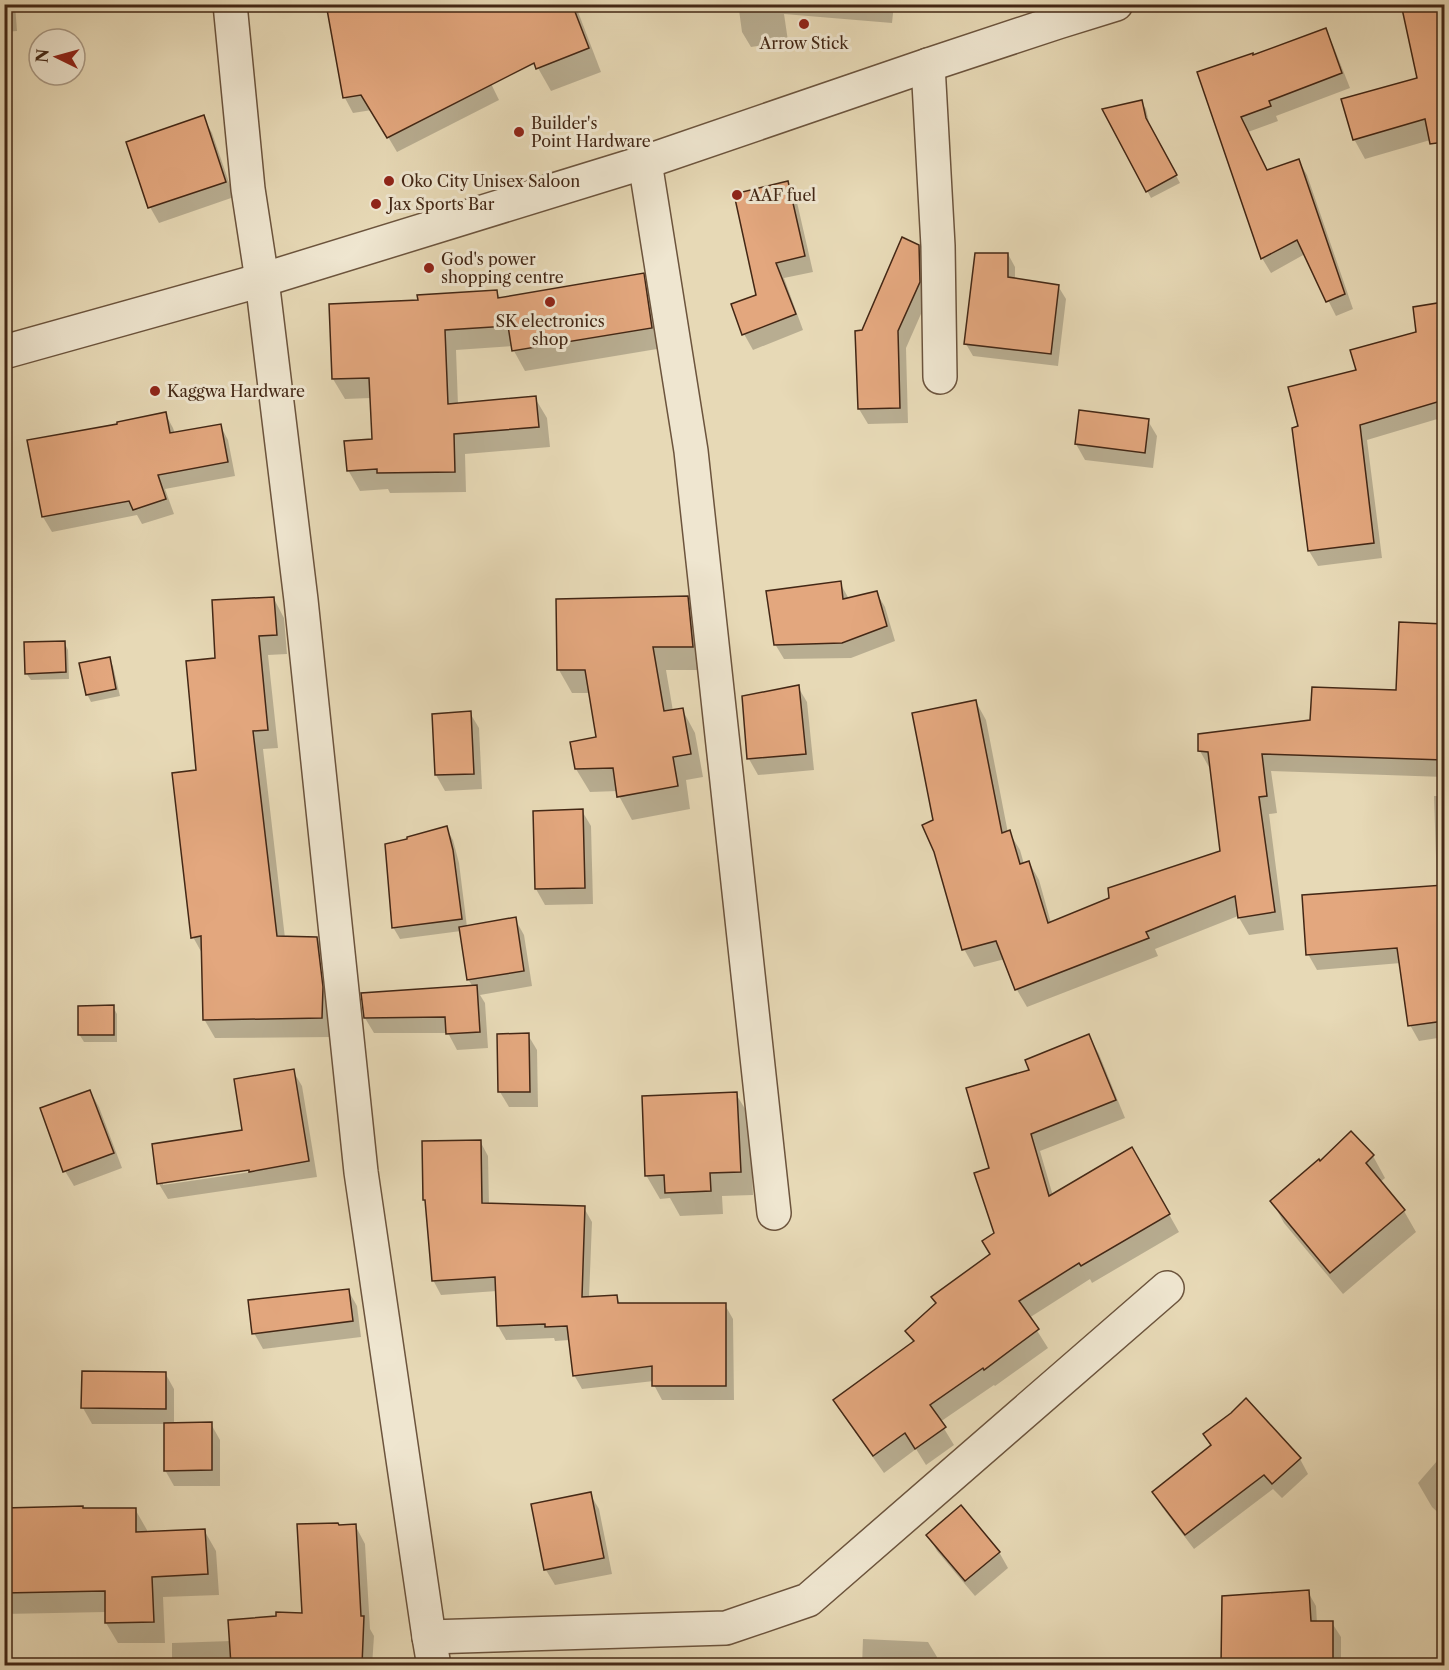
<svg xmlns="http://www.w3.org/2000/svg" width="1449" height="1670" viewBox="0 0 1449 1670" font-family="'Libre Caslon Text',serif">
<rect width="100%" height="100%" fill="#e7d9b6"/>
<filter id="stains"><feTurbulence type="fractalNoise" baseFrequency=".00333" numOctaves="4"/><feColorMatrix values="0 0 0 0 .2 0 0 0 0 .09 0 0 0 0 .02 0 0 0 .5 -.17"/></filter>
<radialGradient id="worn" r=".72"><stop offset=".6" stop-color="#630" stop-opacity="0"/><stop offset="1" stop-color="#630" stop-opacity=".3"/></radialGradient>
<g fill="#0003" fill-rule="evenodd">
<polygon points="4,4 15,4 17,31 4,32"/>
<polygon points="168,4 195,4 195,6"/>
<polygon points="327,4 452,4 499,100 397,152 372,110 353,113 345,98"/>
<polygon points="513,4 575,4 601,72 551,91 538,68"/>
<polygon points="720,4 894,4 892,23 784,14 788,41 751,47 742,32 739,10 723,9"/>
<polygon points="1403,4 1443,4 1444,8 1444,136 1365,159 1354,139 1418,79"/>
<polygon points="1325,30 1333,45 1350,88 1276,116 1278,121 1248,132 1268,171 1299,161 1307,175 1353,309 1336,316 1305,254 1271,273 1262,258 1199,73 1253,57"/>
<polygon points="1141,102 1146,109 1150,127 1180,183 1151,198 1104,110"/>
<polygon points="203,117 212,133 234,197 159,223 150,207"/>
<polygon points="787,182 796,198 813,272 784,278 803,330 753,350 744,334 758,296"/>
<polygon points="918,246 927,262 928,298 906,348 908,423 868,424 859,409 863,332"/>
<polygon points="1008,254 1015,267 1015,279 1058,286 1066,299 1058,366 973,356 966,344"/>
<polygon points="643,274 655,295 663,348 525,371 514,351 513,346 456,350 458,405 535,398 547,418 550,447 465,454 466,492 390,493 388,489 360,491 348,470 373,440 371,398 345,399 333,379 331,305 419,302 496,291 501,299"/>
<polygon points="1444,304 1444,417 1367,440 1382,558 1318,566 1309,551 1300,427 1358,371 1418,333 1414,309"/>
<polygon points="165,413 173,428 175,434 220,425 228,440 235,476 165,489 174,514 142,524 137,515 52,532 43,517 29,442 119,425"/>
<polygon points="1148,421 1157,436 1153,468 1085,460 1076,444"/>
<polygon points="840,583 849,599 876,592 885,607 895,641 851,658 784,659 775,644"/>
<polygon points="687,597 701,621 706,670 666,670 673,711 682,709 695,733 703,777 686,780 690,809 632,820 619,796 618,791 590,792 576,769 598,738 590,693 572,693 559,670"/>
<polygon points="274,599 284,618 287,654 268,655 278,748 263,749 285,938 317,938 327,957 332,1037 215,1038 204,1019 203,955 193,937 197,771 217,660"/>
<polygon points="1401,623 1444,625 1444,777 1271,771 1277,813 1269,814 1284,930 1249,935 1238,916 1155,949 1158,956 1027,1007 1017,990 1005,959 974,967 964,949 935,821 976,702 986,720 1008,833 1009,832 1020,850 1024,864 1029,862 1039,880 1051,923 1222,852 1210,769 1200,751 1312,721 1397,692"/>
<polygon points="64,642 68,650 69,679 31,680 26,673"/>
<polygon points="109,659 113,666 120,696 91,702 87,694"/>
<polygon points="798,687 807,702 814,770 758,775 749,759 743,697"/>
<polygon points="470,713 479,728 482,789 445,791 436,775 433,715"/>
<polygon points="1434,796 1444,796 1444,1037 1419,1041 1410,1025 1401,963 1317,970 1308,954 1437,887"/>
<polygon points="582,811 591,826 593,904 545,905 536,889"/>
<polygon points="446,828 453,840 459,863 467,927 515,919 524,935 532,986 480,995 485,1003 488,1048 457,1050 448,1033 374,1033 365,1018 473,987 468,979 461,931 400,939 393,927"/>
<polygon points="113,1007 117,1014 117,1042 84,1042 79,1034"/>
<polygon points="528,1035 537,1050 538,1107 509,1107 500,1092"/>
<polygon points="1089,1036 1099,1054 1125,1118 1040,1151 1053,1196 1132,1149 1179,1232 1092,1283 1090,1279 1029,1318 1048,1348 995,1386 994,1385 940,1422 954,1445 926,1465 916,1449 884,1473 845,1418 835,1401 914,1343 907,1332 991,1255 996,1234 991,1169 1031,1071"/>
<path d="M293 1071 302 1086 317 1177 168 1199 159 1184 154 1145 244 1131ZM256 1168 257 1171 163 1185V1182Z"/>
<polygon points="90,1091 99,1107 122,1168 74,1186 65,1171"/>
<polygon points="736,1094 750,1117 753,1195 722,1196 723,1214 680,1216 670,1198 660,1199 646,1175"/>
<polygon points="480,1141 488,1156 489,1205 584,1208 592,1222 589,1298 616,1297 621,1305 725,1305 733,1319 734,1400 662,1400 654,1385 654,1381 582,1389 574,1375 570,1340 555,1341 554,1338 506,1340 498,1326 497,1291 441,1295 433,1280"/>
<polygon points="1373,1156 1385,1178 1380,1182 1404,1211 1416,1232 1343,1294 1284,1223 1272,1201 1320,1164"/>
<polygon points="348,1290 357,1306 361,1337 263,1349 254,1333"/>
<polygon points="165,1373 174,1389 174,1424 211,1424 220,1440 220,1486 174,1486 165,1470 165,1424 92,1424 83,1408"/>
<polygon points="1205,1434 1300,1459 1308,1474 1282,1498 1273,1489 1194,1549 1162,1507 1154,1492 1212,1447"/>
<polygon points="1444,1453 1444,1518 1432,1507 1418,1483"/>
<polygon points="590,1494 599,1509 612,1574 555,1585 546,1570"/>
<polygon points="4,1509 135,1509 147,1530 147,1533 204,1530 216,1551 219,1595 163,1597 165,1643 118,1643 106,1623 106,1612 4,1614"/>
<polygon points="355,1525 365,1544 370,1629 374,1636 372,1666 172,1666 172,1643 231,1641 304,1615"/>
<polygon points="928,1535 999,1552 1008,1568 975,1596 937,1551"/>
<polygon points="1308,1592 1316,1606 1317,1623 1332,1623 1341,1637 1341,1666 1222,1666 1224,1597"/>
<polygon points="863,1639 928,1642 937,1657 937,1666 862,1666"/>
</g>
<g fill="#e3a77e" stroke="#432715" stroke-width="1.5">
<polygon points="326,4 572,4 589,48 536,69 534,63 387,138 361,95 343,98"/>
<polygon points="1401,4 1439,4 1444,28 1444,142 1430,144 1425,119 1353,140 1341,99 1417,78"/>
<polygon points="1326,28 1342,73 1269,101 1271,106 1241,117 1267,170 1299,159 1345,294 1326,302 1297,240 1261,259 1197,72 1253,53 1253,55"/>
<polygon points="1142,100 1146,118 1177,175 1146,192 1102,109"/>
<polygon points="204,115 226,182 148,208 126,142"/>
<polygon points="788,181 805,256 776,263 796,314 742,335 731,304 756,295 734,194"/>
<polygon points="902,237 919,245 920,282 898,331 900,408 858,409 855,331 862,330"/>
<polygon points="975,253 1008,253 1008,277 1059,285 1051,354 964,344"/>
<polygon points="644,273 652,328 512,351 508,326 445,330 448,404 536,396 539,427 454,434 455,472 377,473 377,469 347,471 344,441 372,439 369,378 332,379 329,304 418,300 417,295 497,290 498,298"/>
<polygon points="1444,302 1444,400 1360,425 1374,543 1308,551 1292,428 1298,426 1288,387 1356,370 1350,350 1416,332 1413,307"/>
<polygon points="1079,410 1149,419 1145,453 1075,444"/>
<polygon points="166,412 170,433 221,424 228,462 158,475 166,499 133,510 129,501 42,517 27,440 117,424 117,422"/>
<polygon points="841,581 843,599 877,591 887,626 842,643 774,645 766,591"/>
<polygon points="688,596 693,647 653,647 664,711 683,708 691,754 673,757 678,786 617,797 613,768 575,769 570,742 596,737 585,670 557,670 556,599"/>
<polygon points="274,597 277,635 259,636 268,730 253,731 277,936 317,937 323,987 322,1018 203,1020 201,936 191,938 172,773 196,770 186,661 215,658 212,600"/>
<polygon points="1399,622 1444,624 1444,760 1262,754 1267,796 1259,797 1275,912 1238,918 1235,896 1146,932 1149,938 1015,990 996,941 962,950 934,852 922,825 933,820 912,713 976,700 1002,833 1010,830 1020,864 1029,861 1048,923 1109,898 1108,888 1220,851 1208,752 1198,751 1198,734 1310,720 1312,687 1396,690"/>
<polygon points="65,641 66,672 25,674 24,642"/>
<polygon points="110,657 116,689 86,695 79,663"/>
<polygon points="799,685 806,754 747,759 742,696"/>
<polygon points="471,711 474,774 435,775 432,714"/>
<polygon points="583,809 585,888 535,889 533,811"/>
<polygon points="447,826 453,850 462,919 392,928 385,844 407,839 407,837"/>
<polygon points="1444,885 1444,1021 1408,1026 1397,948 1306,955 1302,895"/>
<polygon points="516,917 524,971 467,980 459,927"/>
<polygon points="477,985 480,1032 446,1034 445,1017 364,1018 361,993"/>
<polygon points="114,1005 114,1035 78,1035 78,1006"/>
<polygon points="529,1033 530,1092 498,1092 497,1034"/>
<polygon points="1089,1034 1116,1100 1031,1134 1049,1196 1132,1147 1170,1214 1081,1266 1079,1263 1019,1301 1039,1329 984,1370 983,1368 930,1405 946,1427 915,1449 905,1433 873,1456 833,1400 914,1341 905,1331 936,1303 931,1297 990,1254 982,1241 994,1233 974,1173 989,1168 966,1088 1029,1070 1025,1060"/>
<polygon points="294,1069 309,1161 249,1172 249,1170 157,1184 152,1144 242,1130 234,1079"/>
<polygon points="90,1090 114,1153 63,1172 40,1108"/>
<polygon points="737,1092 741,1172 710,1173 711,1191 665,1193 664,1175 645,1176 642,1096"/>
<polygon points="1351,1131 1374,1155 1366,1163 1405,1210 1330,1273 1270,1201 1319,1159 1320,1161"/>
<polygon points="481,1140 482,1203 585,1206 582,1297 617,1295 618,1303 726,1303 726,1386 652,1386 652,1366 573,1376 567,1326 545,1327 545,1324 497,1326 495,1277 432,1281 425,1200 423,1200 422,1141"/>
<polygon points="349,1289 353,1321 252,1334 248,1300"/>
<polygon points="82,1371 166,1372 166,1409 81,1408"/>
<polygon points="1246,1398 1301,1458 1272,1484 1264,1475 1185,1535 1152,1492 1211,1445 1203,1434 1231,1413"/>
<polygon points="212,1422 212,1470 164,1471 164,1423"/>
<polygon points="591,1492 604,1558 544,1570 531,1504"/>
<polygon points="961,1505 1000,1552 965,1581 926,1535"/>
<polygon points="83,1506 83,1508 136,1508 136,1532 205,1529 208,1574 152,1577 154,1622 105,1623 105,1591 4,1593 4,1508"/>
<polygon points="338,1523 339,1525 356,1524 361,1616 364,1616 362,1665 231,1665 228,1620 276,1616 276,1612 302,1613 297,1524"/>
<polygon points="1309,1590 1311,1621 1333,1621 1333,1665 1221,1665 1222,1596"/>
</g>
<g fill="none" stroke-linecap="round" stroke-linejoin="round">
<g stroke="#6c543d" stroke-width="36">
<g id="minor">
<polyline points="230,4 248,189 262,280"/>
<polyline points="928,65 938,246 940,377"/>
<polyline points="645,162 691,451 774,1213"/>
<polyline points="429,1637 726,1628 808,1600 1167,1288"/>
</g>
</g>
<g stroke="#6c543d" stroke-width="36">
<g id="tertiary">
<polyline points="262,280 301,600 361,1172 429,1637 434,1666"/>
<polyline points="4,352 262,280 645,162 928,65 1058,22 1116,4"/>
</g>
</g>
<use href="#minor" stroke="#efe6d0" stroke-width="33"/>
<use href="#tertiary" stroke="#efe6d0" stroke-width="33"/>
</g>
<g fill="#8f2418" stroke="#efe6d0" stroke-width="2">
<circle cx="804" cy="24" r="6"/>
<circle cx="519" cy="132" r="6"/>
<circle cx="389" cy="181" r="6"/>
<circle cx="737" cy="195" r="6"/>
<circle cx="376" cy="204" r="6"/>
<circle cx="429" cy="268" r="6"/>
<circle cx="550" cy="302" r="6"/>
<circle cx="155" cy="391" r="6"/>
</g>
<g text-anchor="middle" stroke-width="6" stroke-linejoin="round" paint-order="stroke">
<g font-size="16" fill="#432715" stroke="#efe6d0" text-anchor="start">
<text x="804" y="49" text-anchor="middle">Arrow Stick</text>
<text x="531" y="129">Builder's<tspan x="531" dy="18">Point Hardware</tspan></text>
<text x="401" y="187">Oko City Unisex Saloon</text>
<text x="749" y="201">AAF fuel</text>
<text x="388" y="210">Jax Sports Bar</text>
<text x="441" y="265">God's power<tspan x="441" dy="18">shopping centre</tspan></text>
<text x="550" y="327" text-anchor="middle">SK electronics<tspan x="550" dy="18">shop</tspan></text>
<text x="167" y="397">Kaggwa Hardware</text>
</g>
</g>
<rect width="1449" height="1670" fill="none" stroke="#e7d9b6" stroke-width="24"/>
<rect x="6" y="6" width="1437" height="1658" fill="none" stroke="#432715" stroke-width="3"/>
<rect x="12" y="12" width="1425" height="1646" fill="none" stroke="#432715" stroke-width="1.5"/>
<g transform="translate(57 57) rotate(275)"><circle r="28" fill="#efe6d0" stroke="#aa9a85" stroke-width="1.5"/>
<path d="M0-4.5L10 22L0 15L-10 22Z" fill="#8f2418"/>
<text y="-9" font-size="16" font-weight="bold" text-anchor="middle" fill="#432715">N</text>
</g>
<rect width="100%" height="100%" filter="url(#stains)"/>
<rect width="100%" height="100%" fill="url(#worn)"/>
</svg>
